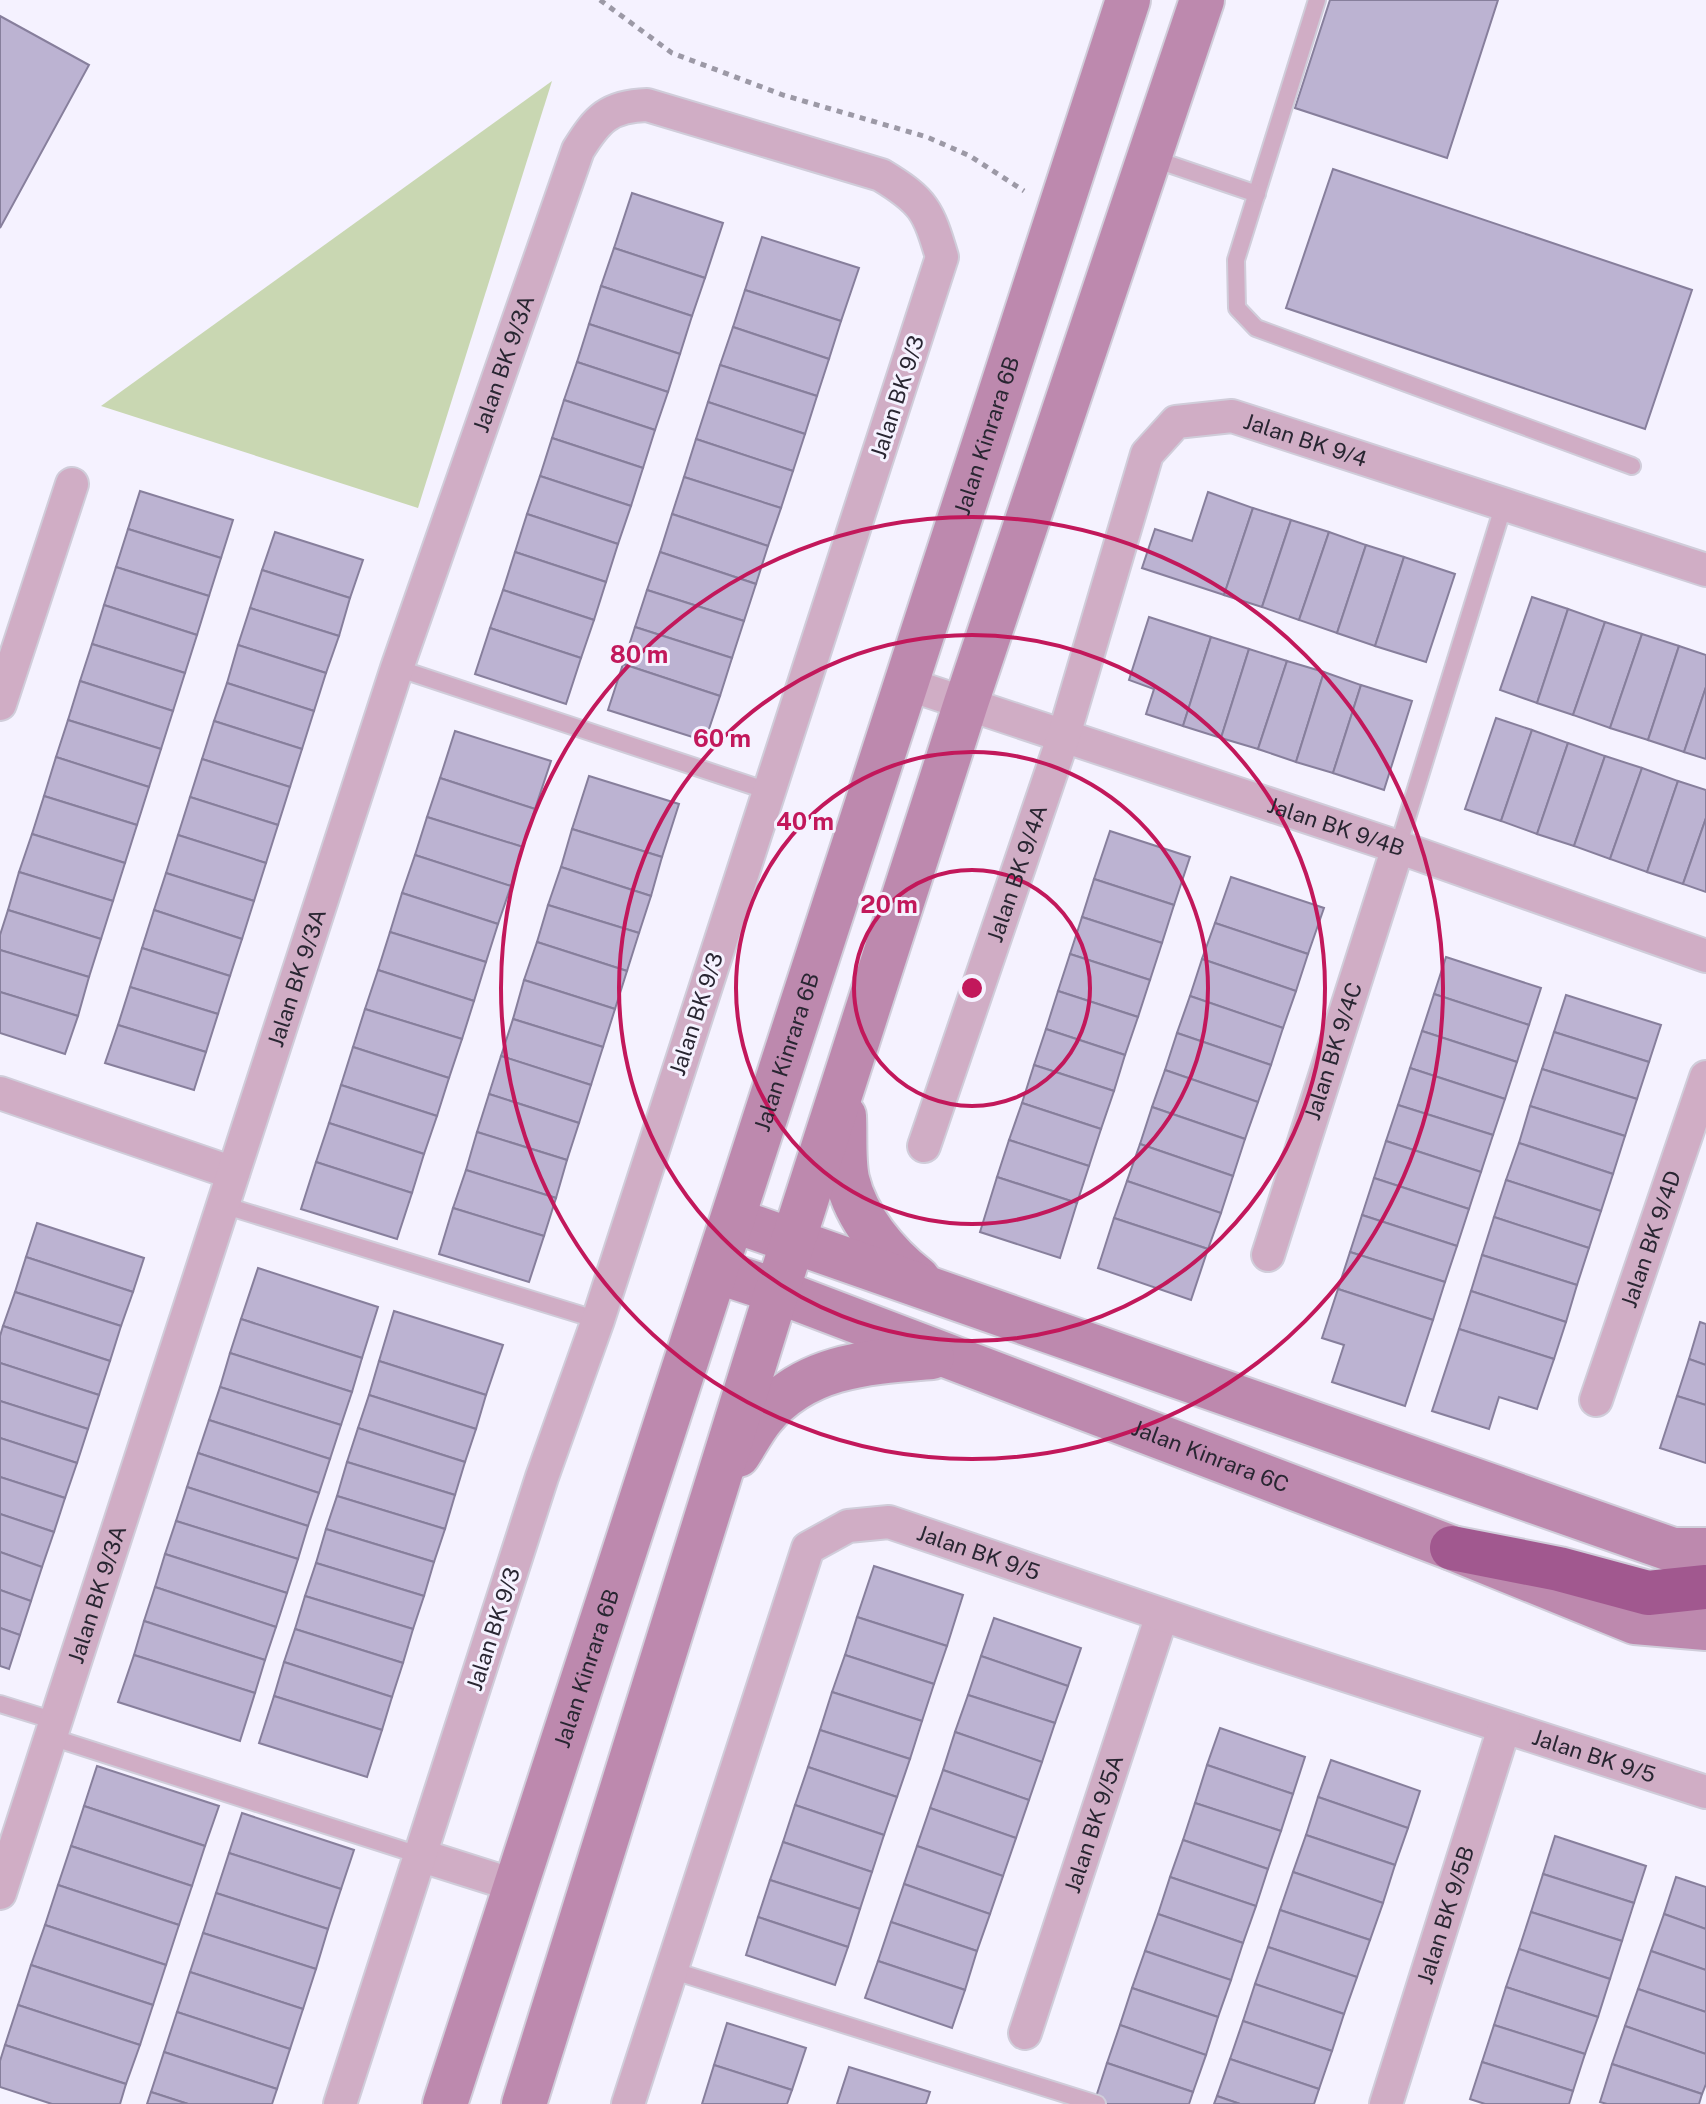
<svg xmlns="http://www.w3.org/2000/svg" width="1706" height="2104" viewBox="0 0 1706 2104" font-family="'Public Sans',sans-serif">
<rect width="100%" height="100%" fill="#f5f2ff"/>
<polygon fill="#c9d7b2" points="552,81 418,508 101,406"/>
<g fill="#bcb3d2" stroke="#877f9c" stroke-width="2">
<polygon points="1330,0 1498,0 1447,158 1295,108"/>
<polygon points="0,16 89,65 0,228"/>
<polygon points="1333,169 1692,290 1645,429 1286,308"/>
<polygon points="632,193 723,223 705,278 614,248"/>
<polygon points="762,237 859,268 841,321 745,290"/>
<polygon points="614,248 705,278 692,316 601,286"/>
<polygon points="601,286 692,316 680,354 589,324"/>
<polygon points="745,290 841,321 829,359 733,327"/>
<polygon points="589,324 680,354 668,392 577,362"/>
<polygon points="733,327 829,359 817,396 720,365"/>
<polygon points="577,362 668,392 655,430 564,400"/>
<polygon points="720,365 817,396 805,434 708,402"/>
<polygon points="564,400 655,430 643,468 552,438"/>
<polygon points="708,402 805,434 793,471 696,439"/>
<polygon points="552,438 643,468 631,506 540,476"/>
<polygon points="696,439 793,471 781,508 684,477"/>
<polygon points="540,476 631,506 618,544 527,514"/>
<polygon points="684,477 781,508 768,546 672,514"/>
<polygon points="140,491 233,520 221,558 128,529"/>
<polygon points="1208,492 1253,508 1224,595 1142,568 1155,529 1192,541"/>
<polygon points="1253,508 1291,520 1262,607 1224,595"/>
<polygon points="527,514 618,544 606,582 515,552"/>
<polygon points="672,514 768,546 756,584 660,552"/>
<polygon points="1291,520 1329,532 1299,620 1262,607"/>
<polygon points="128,529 221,558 209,596 116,567"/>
<polygon points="275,532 363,560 350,598 262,570"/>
<polygon points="1329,532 1366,545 1337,633 1299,620"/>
<polygon points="1366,545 1404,557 1375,646 1337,633"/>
<polygon points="515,552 606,582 594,620 503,590"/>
<polygon points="660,552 756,584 744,621 647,590"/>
<polygon points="1404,557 1455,574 1426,662 1375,646"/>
<polygon points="116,567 209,596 197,635 104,605"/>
<polygon points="262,570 350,598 339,636 250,608"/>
<polygon points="503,590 594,620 581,658 490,628"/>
<polygon points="647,590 744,621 732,658 635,627"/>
<polygon points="1532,597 1568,609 1537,703 1500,690"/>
<polygon points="104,605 197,635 185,673 92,644"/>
<polygon points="250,608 339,636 326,673 238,645"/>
<polygon points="1568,609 1605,622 1573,715 1537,703"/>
<polygon points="1149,617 1211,637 1183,726 1146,714 1154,689 1129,680"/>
<polygon points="1605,622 1642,634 1610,728 1573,715"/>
<polygon points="635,627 732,658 720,696 623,664"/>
<polygon points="490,628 581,658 566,704 475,674"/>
<polygon points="1642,634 1679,646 1648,740 1610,728"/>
<polygon points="1211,637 1249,649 1221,738 1183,726"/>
<polygon points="92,644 185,673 173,711 80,681"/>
<polygon points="238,645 326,673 314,711 227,683"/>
<polygon points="1679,646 1706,655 1706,687 1684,752 1648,740"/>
<polygon points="1249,649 1287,661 1258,749 1221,738"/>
<polygon points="1287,661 1324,672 1296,762 1258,749"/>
<polygon points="623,664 720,696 705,741 608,710"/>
<polygon points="1324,672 1361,685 1333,773 1296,762"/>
<polygon points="80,681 173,711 161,749 68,720"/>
<polygon points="227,683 314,711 302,749 214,721"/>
<polygon points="1361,685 1412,701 1384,790 1333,773"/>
<polygon points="1706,687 1706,759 1684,752"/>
<polygon points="1496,718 1532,730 1501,821 1465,809"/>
<polygon points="68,720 161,749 149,787 56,757"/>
<polygon points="214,721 302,749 290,787 202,759"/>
<polygon points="1532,730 1568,743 1537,834 1501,821"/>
<polygon points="455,731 551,761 535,809 440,778"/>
<polygon points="1568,743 1605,756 1574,846 1537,834"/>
<polygon points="1605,756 1642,768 1610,859 1574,846"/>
<polygon points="56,757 149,787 137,825 44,796"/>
<polygon points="202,759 290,787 278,825 190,797"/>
<polygon points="1642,768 1678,781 1647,872 1610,859"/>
<polygon points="589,776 679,804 662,857 572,829"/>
<polygon points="440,778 535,809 523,847 427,817"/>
<polygon points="1678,781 1706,790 1706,818 1683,884 1647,872"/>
<polygon points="44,796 137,825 125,863 32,834"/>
<polygon points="190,797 278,825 266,863 178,835"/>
<polygon points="427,817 523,847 511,886 415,855"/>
<polygon points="1706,818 1706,892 1683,884"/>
<polygon points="572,829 662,857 651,896 561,867"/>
<polygon points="1110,831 1190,857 1174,905 1094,879"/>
<polygon points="32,834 125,863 113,901 19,872"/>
<polygon points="178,835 266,863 254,901 166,873"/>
<polygon points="415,855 511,886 498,924 402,893"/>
<polygon points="561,867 651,896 639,933 548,905"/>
<polygon points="19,872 113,901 101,939 8,910"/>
<polygon points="166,873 254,901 242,939 154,910"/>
<polygon points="1231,877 1324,908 1308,954 1215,923"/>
<polygon points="1094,879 1174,905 1162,943 1082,917"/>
<polygon points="402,893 498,924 486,962 390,932"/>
<polygon points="548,905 639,933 627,971 537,942"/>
<polygon points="8,910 101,939 89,977 0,950 0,935"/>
<polygon points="154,910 242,939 230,976 142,948"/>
<polygon points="1082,917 1162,943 1150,980 1070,954"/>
<polygon points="1215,923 1308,954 1296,991 1202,959"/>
<polygon points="390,932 486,962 474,1001 378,970"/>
<polygon points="537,942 627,971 615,1009 524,980"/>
<polygon points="142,948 230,976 218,1014 130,987"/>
<polygon points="0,950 89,977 78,1016 0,992"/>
<polygon points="1070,954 1150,980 1138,1017 1058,991"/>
<polygon points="1446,957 1541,988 1529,1025 1434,994"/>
<polygon points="1202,959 1296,991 1283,1028 1190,996"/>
<polygon points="378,970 474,1001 462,1039 365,1009"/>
<polygon points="524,980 615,1009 603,1047 513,1019"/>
<polygon points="130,987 218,1014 206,1052 118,1025"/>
<polygon points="1058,991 1138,1017 1125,1055 1046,1029"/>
<polygon points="0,992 78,1016 65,1054 0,1033"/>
<polygon points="1434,994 1529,1025 1517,1062 1422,1031"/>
<polygon points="1566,995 1661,1025 1649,1062 1554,1032"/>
<polygon points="1190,996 1283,1028 1271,1065 1177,1033"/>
<polygon points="365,1009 462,1039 449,1078 353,1047"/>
<polygon points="513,1019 603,1047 591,1085 501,1056"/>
<polygon points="118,1025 206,1052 194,1090 105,1063"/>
<polygon points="1046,1029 1125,1055 1114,1091 1034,1065"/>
<polygon points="1422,1031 1517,1062 1505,1099 1410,1068"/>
<polygon points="1554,1032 1649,1062 1637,1099 1542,1069"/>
<polygon points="1177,1033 1271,1065 1258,1102 1165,1070"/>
<polygon points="353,1047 449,1078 437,1116 341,1085"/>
<polygon points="501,1056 591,1085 579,1123 489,1094"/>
<polygon points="1034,1065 1114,1091 1101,1129 1022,1103"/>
<polygon points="1410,1068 1505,1099 1493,1135 1398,1105"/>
<polygon points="1542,1069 1637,1099 1625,1136 1530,1106"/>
<polygon points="1165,1070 1258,1102 1245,1139 1152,1107"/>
<polygon points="341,1085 437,1116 424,1154 329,1123"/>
<polygon points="489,1094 579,1123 567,1160 477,1132"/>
<polygon points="1022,1103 1101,1129 1089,1166 1009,1140"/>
<polygon points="1398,1105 1493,1135 1481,1172 1386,1141"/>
<polygon points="1530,1106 1625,1136 1613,1174 1519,1143"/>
<polygon points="1152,1107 1245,1139 1233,1176 1140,1144"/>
<polygon points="329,1123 424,1154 412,1193 316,1162"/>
<polygon points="477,1132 567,1160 556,1198 466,1170"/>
<polygon points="1009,1140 1089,1166 1077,1203 997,1177"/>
<polygon points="1386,1141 1481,1172 1469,1209 1374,1178"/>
<polygon points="1519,1143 1613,1174 1601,1211 1506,1180"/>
<polygon points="1140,1144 1233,1176 1221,1213 1127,1181"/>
<polygon points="316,1162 412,1193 397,1239 301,1209"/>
<polygon points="466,1170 556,1198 544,1236 453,1208"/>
<polygon points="997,1177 1077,1203 1060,1258 980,1232"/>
<polygon points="1374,1178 1469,1209 1457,1246 1362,1215"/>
<polygon points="1506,1180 1601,1211 1589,1248 1494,1217"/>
<polygon points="1127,1181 1221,1213 1208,1249 1114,1218"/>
<polygon points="453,1208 544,1236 529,1282 439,1254"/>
<polygon points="1362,1215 1457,1246 1445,1282 1350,1252"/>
<polygon points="1494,1217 1589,1248 1577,1285 1482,1255"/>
<polygon points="1114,1218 1208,1249 1191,1300 1098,1268"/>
<polygon points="37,1223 144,1258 133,1292 26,1257"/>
<polygon points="1350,1252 1445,1282 1433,1320 1338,1289"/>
<polygon points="1482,1255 1577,1285 1566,1322 1471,1291"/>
<polygon points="26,1257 133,1292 121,1326 15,1292"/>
<polygon points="258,1268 378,1307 362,1358 241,1319"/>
<polygon points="1338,1289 1433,1320 1405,1406 1332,1382 1344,1345 1322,1338"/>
<polygon points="1471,1291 1566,1322 1554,1359 1459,1329"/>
<polygon points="15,1292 121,1326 110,1361 3,1326"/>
<polygon points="394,1311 503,1345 486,1395 379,1361"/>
<polygon points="241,1319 362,1358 352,1392 230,1353"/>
<polygon points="1700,1322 1706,1324 1706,1365 1689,1359"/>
<polygon points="3,1326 110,1361 99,1395 0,1363 0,1336"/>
<polygon points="1459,1329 1554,1359 1537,1409 1499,1397 1489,1429 1432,1411"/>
<polygon points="230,1353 352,1392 341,1425 220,1387"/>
<polygon points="1689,1359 1706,1365 1706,1405 1677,1396"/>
<polygon points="379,1361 486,1395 476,1429 369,1395"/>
<polygon points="0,1363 99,1395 88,1429 0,1401"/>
<polygon points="220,1387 341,1425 330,1459 209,1420"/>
<polygon points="369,1395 476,1429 465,1462 358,1428"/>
<polygon points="1677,1396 1706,1405 1706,1463 1660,1448"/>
<polygon points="0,1401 88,1429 77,1463 0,1438"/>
<polygon points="209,1420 330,1459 319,1493 198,1453"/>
<polygon points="358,1428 465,1462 455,1495 347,1462"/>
<polygon points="0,1438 77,1463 65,1498 0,1477"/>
<polygon points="198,1453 319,1493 308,1526 187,1487"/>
<polygon points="347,1462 455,1495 445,1529 337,1496"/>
<polygon points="0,1477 65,1498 54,1532 0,1514"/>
<polygon points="187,1487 308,1526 298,1559 176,1521"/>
<polygon points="337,1496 445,1529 434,1562 326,1529"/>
<polygon points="0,1514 54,1532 42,1567 0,1552"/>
<polygon points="176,1521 298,1559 287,1593 165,1554"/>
<polygon points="326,1529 434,1562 424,1596 316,1563"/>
<polygon points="0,1552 42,1567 31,1601 0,1590"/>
<polygon points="165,1554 287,1593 276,1627 155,1587"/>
<polygon points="316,1563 424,1596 413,1629 305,1596"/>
<polygon points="874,1566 963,1595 947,1646 857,1617"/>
<polygon points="155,1587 276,1627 265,1660 144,1621"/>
<polygon points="0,1590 31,1601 20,1635 0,1628"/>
<polygon points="305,1596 413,1629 403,1663 295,1629"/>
<polygon points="857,1617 947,1646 934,1684 845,1655"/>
<polygon points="994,1618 1081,1648 1068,1686 981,1656"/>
<polygon points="144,1621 265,1660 255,1693 134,1655"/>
<polygon points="0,1628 20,1635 9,1669 0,1666"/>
<polygon points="295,1629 403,1663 392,1697 284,1662"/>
<polygon points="134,1655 255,1693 240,1741 118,1702"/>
<polygon points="845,1655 934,1684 922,1721 832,1692"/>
<polygon points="981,1656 1068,1686 1055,1723 968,1695"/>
<polygon points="284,1662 392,1697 382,1730 274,1696"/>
<polygon points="832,1692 922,1721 910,1759 820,1730"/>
<polygon points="968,1695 1055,1723 1042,1762 955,1732"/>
<polygon points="274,1696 382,1730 367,1777 259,1743"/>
<polygon points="1220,1728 1305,1757 1293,1794 1207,1765"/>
<polygon points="820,1730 910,1759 897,1797 808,1767"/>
<polygon points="955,1732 1042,1762 1029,1800 943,1770"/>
<polygon points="1331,1760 1420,1791 1408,1828 1318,1797"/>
<polygon points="1207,1765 1293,1794 1281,1831 1195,1803"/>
<polygon points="97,1766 219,1806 205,1846 84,1806"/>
<polygon points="808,1767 897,1797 884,1835 795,1805"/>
<polygon points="943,1770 1029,1800 1016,1838 930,1808"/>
<polygon points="1318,1797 1408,1828 1395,1865 1306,1835"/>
<polygon points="1195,1803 1281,1831 1268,1869 1183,1840"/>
<polygon points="795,1805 884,1835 872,1872 783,1842"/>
<polygon points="84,1806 205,1846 192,1886 71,1846"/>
<polygon points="930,1808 1016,1838 1003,1876 917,1846"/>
<polygon points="242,1813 354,1850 341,1889 229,1853"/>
<polygon points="1306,1835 1395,1865 1383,1903 1293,1872"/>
<polygon points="1555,1836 1646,1866 1634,1903 1543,1874"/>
<polygon points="1183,1840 1268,1869 1256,1906 1170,1877"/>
<polygon points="783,1842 872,1872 860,1909 770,1880"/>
<polygon points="71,1846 192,1886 179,1925 58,1885"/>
<polygon points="917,1846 1003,1876 990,1914 904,1884"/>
<polygon points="229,1853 341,1889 328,1929 216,1893"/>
<polygon points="1293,1872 1383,1903 1370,1940 1280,1910"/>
<polygon points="1543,1874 1634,1903 1622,1941 1531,1912"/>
<polygon points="1170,1877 1256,1906 1243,1943 1158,1914"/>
<polygon points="1676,1877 1706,1887 1706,1929 1664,1914"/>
<polygon points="770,1880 860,1909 848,1947 758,1917"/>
<polygon points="904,1884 990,1914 977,1951 891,1922"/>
<polygon points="58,1885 179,1925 166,1965 45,1925"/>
<polygon points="216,1893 328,1929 316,1969 203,1933"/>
<polygon points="1280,1910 1370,1940 1357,1977 1268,1947"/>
<polygon points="1531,1912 1622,1941 1610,1979 1519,1949"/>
<polygon points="1158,1914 1243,1943 1231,1980 1145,1951"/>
<polygon points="1664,1914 1706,1929 1706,1970 1651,1951"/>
<polygon points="758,1917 848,1947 835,1985 746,1955"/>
<polygon points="891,1922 977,1951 965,1990 878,1961"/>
<polygon points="45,1925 166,1965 153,2005 31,1965"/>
<polygon points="203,1933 316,1969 303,2009 190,1972"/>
<polygon points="1268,1947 1357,1977 1344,2014 1255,1984"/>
<polygon points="1519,1949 1610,1979 1598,2017 1506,1987"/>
<polygon points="1145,1951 1231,1980 1218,2017 1132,1988"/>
<polygon points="1651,1951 1706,1970 1706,2012 1638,1989"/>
<polygon points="878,1961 965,1990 952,2028 865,1998"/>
<polygon points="31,1965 153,2005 140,2045 18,2005"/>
<polygon points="190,1972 303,2009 290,2049 177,2012"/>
<polygon points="1255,1984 1344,2014 1332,2051 1243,2021"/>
<polygon points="1506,1987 1598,2017 1585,2054 1494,2025"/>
<polygon points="1132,1988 1218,2017 1206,2055 1120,2025"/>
<polygon points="1638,1989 1706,2012 1706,2054 1625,2026"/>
<polygon points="18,2005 140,2045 126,2084 5,2045"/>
<polygon points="177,2012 290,2049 277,2089 164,2052"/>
<polygon points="1243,2021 1332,2051 1319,2089 1230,2059"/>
<polygon points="727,2023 806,2048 792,2090 714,2065"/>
<polygon points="1120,2025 1206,2055 1193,2092 1107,2063"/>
<polygon points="1494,2025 1585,2054 1573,2091 1482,2062"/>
<polygon points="1625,2026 1706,2054 1706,2084 1702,2094 1612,2064"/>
<polygon points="5,2045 126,2084 120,2104 52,2104 0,2087 0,2061"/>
<polygon points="164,2052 277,2089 272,2104 188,2104 151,2092"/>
<polygon points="1230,2059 1319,2089 1314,2104 1240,2104 1217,2096"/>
<polygon points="1482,2062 1573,2091 1569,2104 1485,2104 1470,2099"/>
<polygon points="1107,2063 1193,2092 1189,2104 1107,2104 1095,2100"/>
<polygon points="1612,2064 1702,2094 1699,2104 1607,2104 1600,2102"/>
<polygon points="714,2065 792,2090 787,2104 702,2104"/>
<polygon points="849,2067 930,2092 926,2104 837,2104"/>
<polygon points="151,2092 188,2104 147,2104"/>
<polygon points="1217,2096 1240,2104 1214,2104"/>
</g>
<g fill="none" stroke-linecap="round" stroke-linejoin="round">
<g stroke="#d0cdda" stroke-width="20">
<g id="lane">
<polyline points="1317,0 1236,260 1237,308 1256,328 1632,466"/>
<polyline points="1151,158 1257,194"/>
<polyline points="397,668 768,791"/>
<polyline points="1398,847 1504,504"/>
<polyline points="223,1205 598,1320"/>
<polyline points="0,1704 55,1721"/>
<polyline points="51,1737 419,1855"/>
<polyline points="671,1970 1097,2104"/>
</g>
</g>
<g stroke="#d0cdda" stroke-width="36">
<g id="street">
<path id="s1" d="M907 684 1398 847 1706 956"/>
<polyline points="0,704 72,484"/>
<polyline points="0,1093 233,1173"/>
<path id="s2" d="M924 1146 1064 735 1147 454 1176 422 1232 416 1706 570"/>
<path id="s3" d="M1268 1255 1398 847"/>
<path id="s4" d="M1596 1400 1706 1077"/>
<polyline points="419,1855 517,1886"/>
<path id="s5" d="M0 1893 397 668 578 150C597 119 609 106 647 105L881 175C924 201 928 210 942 257L598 1320 542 1477 340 2104"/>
<path id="s6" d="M1025 2033 1162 1615"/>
<path id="s7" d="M628 2104 808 1548 848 1526 889 1522 1255 1646 1706 1792"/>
<path id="s8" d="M1386 2104 1504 1728"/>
</g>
</g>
<g stroke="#d0cdda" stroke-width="48">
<g id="secondary">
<path d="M844 1116C845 1136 843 1160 847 1179 856 1218 887 1255 918 1279"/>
<polyline points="733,1220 1673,1550 1706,1550"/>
<path id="s9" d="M716 1271 777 1291 1452 1548 1635 1622 1706 1628"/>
<path d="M738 1455C746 1443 753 1429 762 1418 805 1365 869 1362 932 1357"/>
<path id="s10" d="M445 2104 1128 0"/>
<polyline points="524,2104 777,1291 966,703 1202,0"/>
</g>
</g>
<g stroke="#d0cdda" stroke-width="48">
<polyline id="highway" points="1452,1548 1559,1569 1648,1593 1706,1587"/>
</g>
<polyline stroke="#9c99a6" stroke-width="5" stroke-dasharray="6 6" stroke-linecap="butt" points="600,0 672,53 783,95 927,137 970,156 1024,191"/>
<use href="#lane" stroke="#d0adc5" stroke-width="16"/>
<use href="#street" stroke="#d0adc5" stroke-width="32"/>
<use href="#secondary" stroke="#bd89ae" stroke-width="44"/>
<use href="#highway" stroke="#a1588f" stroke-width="44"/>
</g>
<g fill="none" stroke="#c2185b" stroke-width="4">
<circle cx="972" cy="988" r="118"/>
<circle cx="972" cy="988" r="236"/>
<circle cx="972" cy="988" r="353"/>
<circle cx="972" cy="988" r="471"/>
</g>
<g text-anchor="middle" stroke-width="6" stroke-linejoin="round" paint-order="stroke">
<g font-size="22" fill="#292632" stroke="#f5f2ff">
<text dy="8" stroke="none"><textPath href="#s5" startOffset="1610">Jalan BK 9/3A</textPath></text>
<text transform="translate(897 397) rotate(-72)" y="8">Jalan BK 9/3</text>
<text dy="8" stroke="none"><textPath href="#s10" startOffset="1754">Jalan Kinrara 6B</textPath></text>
<text dy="8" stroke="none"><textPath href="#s2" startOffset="904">Jalan BK 9/4</textPath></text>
<text dy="8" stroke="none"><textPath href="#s1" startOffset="452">Jalan BK 9/4B</textPath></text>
<text dy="8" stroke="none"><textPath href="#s2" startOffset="288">Jalan BK 9/4A</textPath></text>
<text dy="8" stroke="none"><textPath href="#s5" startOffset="962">Jalan BK 9/3A</textPath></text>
<text transform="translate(696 1014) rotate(-72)" y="8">Jalan BK 9/3</text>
<text dy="8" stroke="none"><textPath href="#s3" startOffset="214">Jalan BK 9/4C</textPath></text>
<text dy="8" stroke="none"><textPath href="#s10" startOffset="1106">Jalan Kinrara 6B</textPath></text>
<text dy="8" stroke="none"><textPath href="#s4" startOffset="170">Jalan BK 9/4D</textPath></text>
<text dy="8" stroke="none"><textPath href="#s9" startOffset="528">Jalan Kinrara 6C</textPath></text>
<text dy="8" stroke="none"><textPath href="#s7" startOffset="766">Jalan BK 9/5</textPath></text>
<text dy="8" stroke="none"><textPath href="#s5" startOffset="314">Jalan BK 9/3A</textPath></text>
<text transform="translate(493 1629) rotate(-72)" y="8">Jalan BK 9/3</text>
<text dy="8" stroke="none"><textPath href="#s10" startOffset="458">Jalan Kinrara 6B</textPath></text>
<text dy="8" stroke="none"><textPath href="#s7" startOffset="1414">Jalan BK 9/5</textPath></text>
<text dy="8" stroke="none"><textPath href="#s6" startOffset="220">Jalan BK 9/5A</textPath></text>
<text dy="8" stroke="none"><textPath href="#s8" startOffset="198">Jalan BK 9/5B</textPath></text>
</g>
</g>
<circle cx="972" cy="988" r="12" fill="#c2185b" stroke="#f5f2ff" stroke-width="4"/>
<g font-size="24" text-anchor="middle" font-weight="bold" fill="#c2185b" stroke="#f5f2ff" stroke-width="6" stroke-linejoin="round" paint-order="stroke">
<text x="639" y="663">80 m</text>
<text x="722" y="747">60 m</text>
<text x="805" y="830">40 m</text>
<text x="889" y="913">20 m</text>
</g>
</svg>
